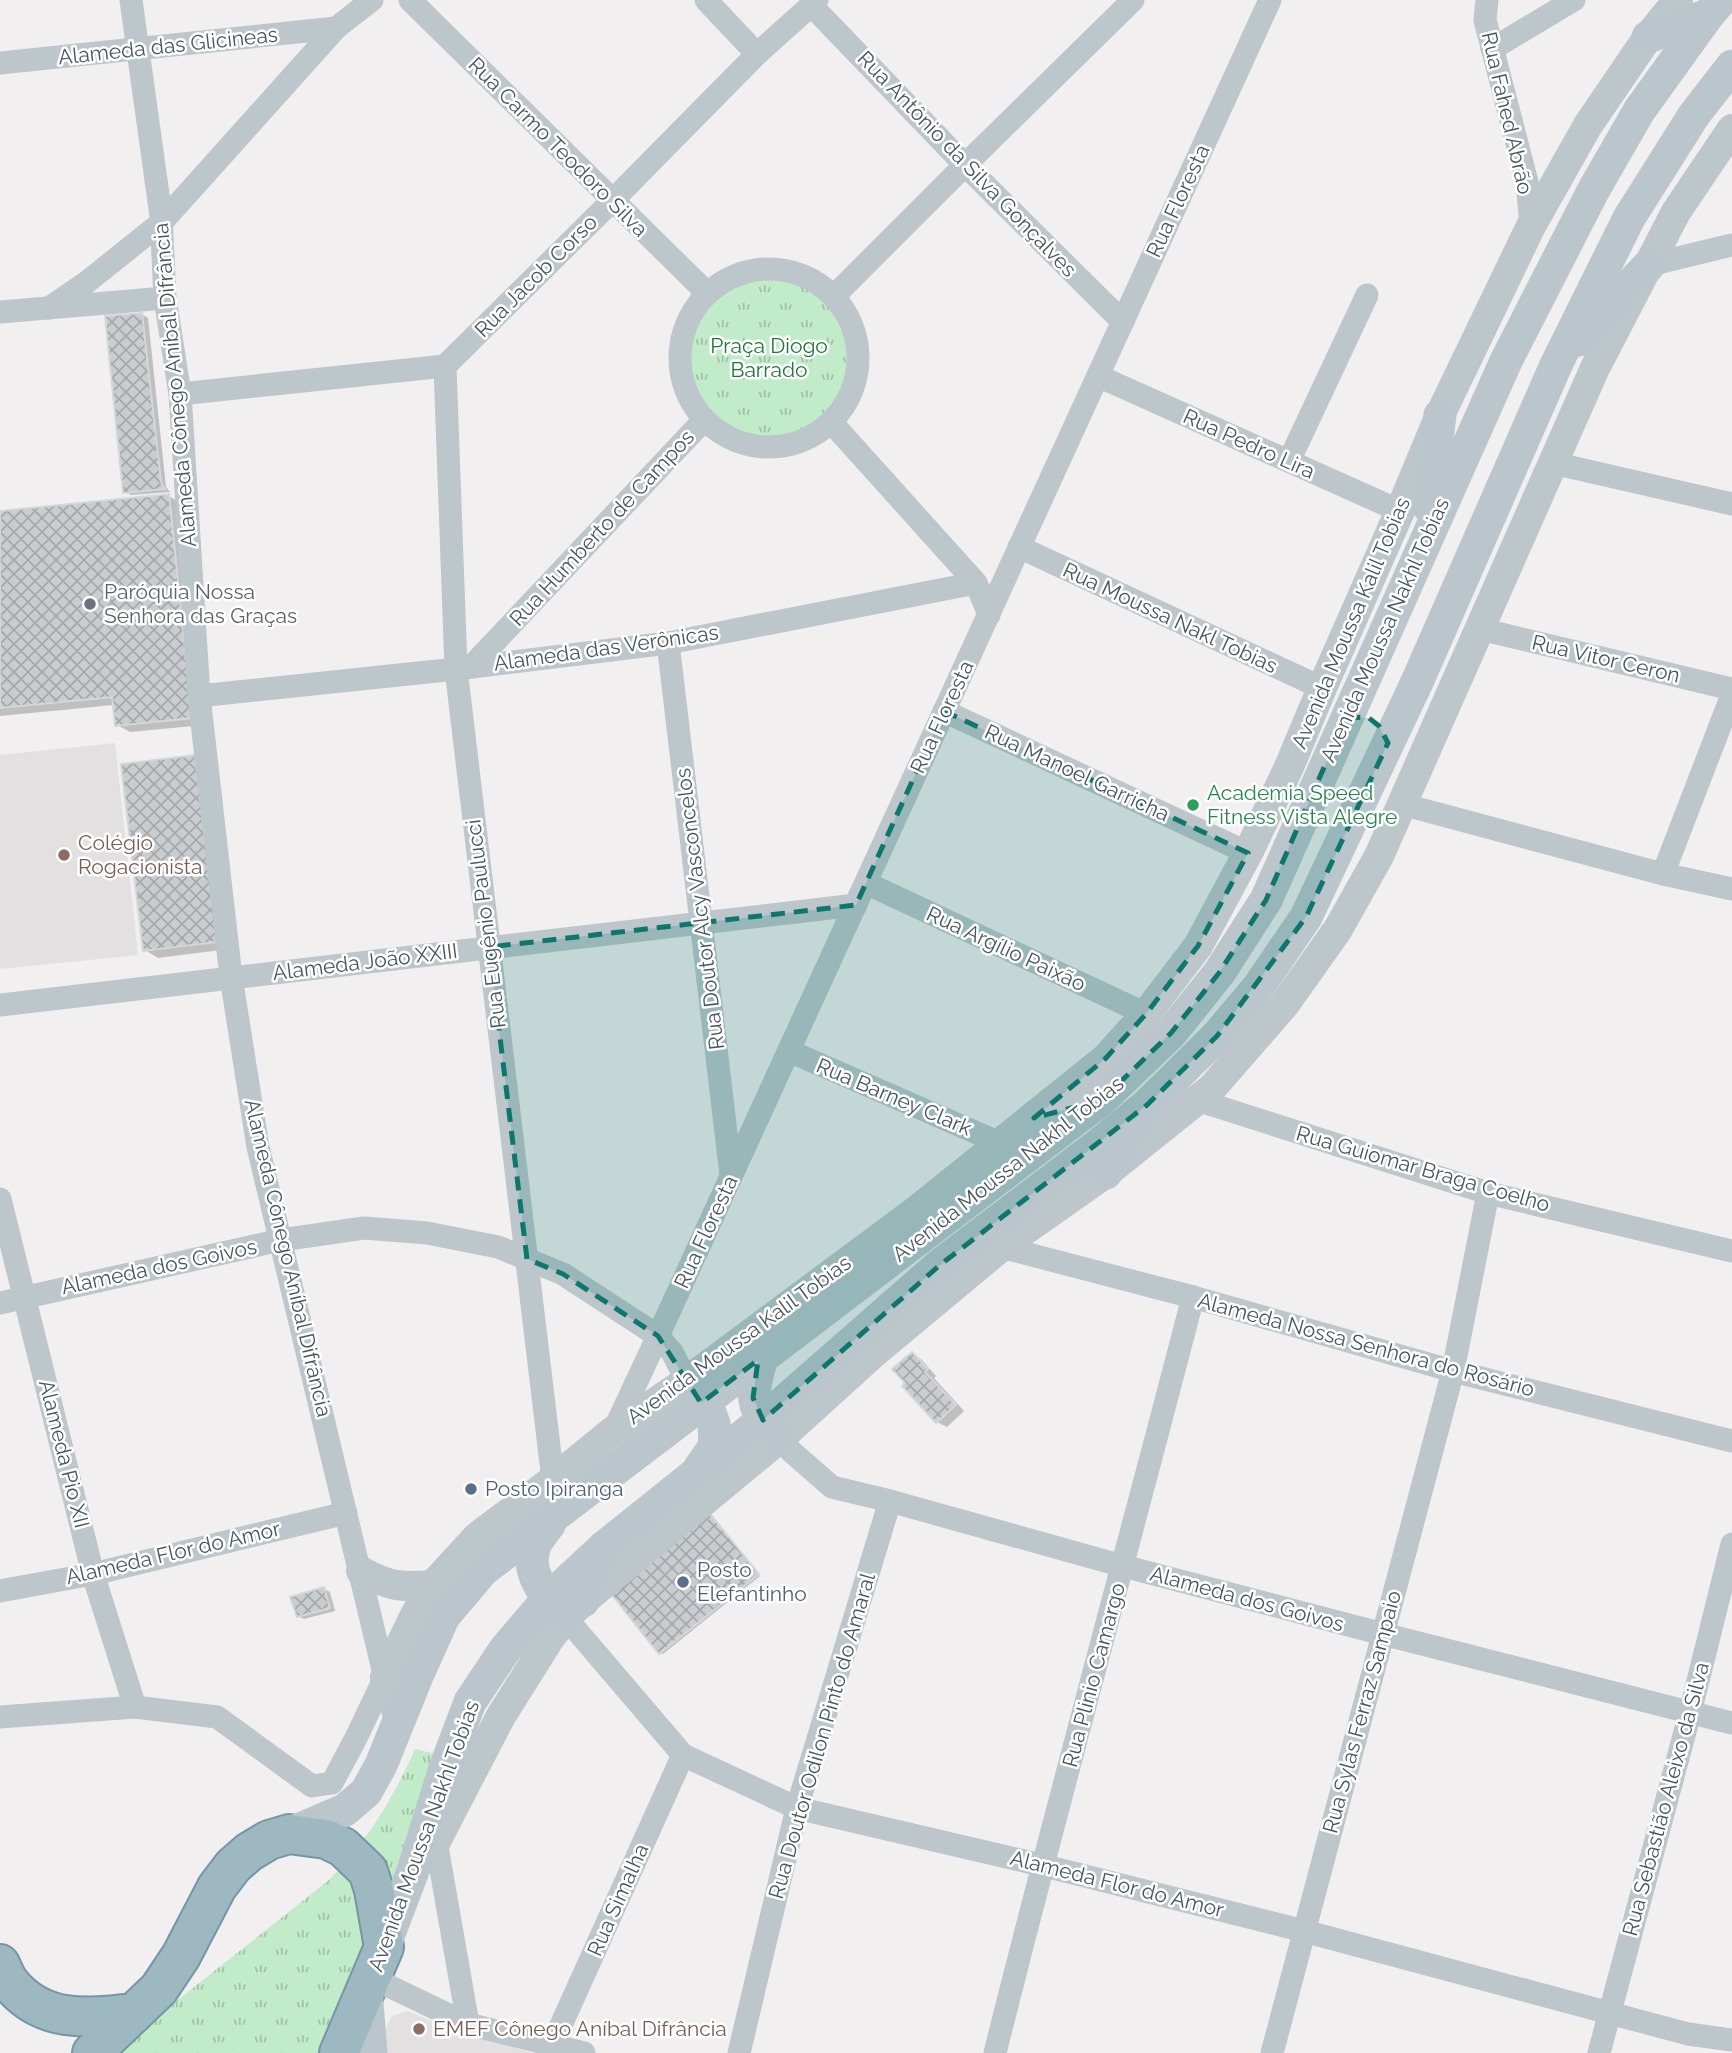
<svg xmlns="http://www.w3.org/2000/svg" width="1732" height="2053" viewBox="0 0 1732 2053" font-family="Raleway,sans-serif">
<defs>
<pattern id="grass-tufts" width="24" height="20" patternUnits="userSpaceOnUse" patternTransform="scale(1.75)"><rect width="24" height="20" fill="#c2ebc9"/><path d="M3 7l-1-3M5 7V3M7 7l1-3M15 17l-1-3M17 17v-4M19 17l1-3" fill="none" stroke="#a0c1a6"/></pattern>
<pattern id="building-cross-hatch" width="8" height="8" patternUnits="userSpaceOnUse" patternTransform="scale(1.75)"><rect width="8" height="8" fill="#c9cdd0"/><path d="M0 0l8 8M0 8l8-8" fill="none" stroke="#a5a9ac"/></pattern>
</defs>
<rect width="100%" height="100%" fill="#f1eff0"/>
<g fill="#e2e0e1">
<polygon points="115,743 138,955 0,969 0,755"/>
<polygon points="408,2011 440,2025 533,2053 386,2053 384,2032 392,2016"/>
</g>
<g fill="url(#grass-tufts)">
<circle cx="769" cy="358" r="85"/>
<path d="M415 1749 436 1754 412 1846 323 2053H111L329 1880C366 1843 394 1797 415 1749Z"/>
</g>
<g fill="#0003">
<polygon points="142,314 148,318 166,487 170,492 131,495 125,492"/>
<polygon points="169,496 182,504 204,725 130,732 117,725 114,705 0,716 0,512"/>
<polygon points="194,757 229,949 158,958 145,950"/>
<polygon points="912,1354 921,1359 936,1376 934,1378 964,1411 947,1427 937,1422 907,1383"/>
<polygon points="709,1513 760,1576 663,1654 660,1653"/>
<polygon points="324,1589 330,1592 335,1611 304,1619 298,1616"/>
</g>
<g fill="url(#building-cross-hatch)" stroke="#d4d7da" stroke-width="2">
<polygon points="142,313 161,482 165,489 123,493 105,316"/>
<polygon points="169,494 192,718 115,726 112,697 0,708 0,511"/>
<polygon points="195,755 217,942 143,951 121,764"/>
<polygon points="912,1352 928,1369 925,1372 956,1405 936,1423 902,1386 905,1383 892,1369"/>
<polygon points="707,1510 759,1574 659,1654 608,1590"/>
<polygon points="324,1587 330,1608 297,1617 290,1597"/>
</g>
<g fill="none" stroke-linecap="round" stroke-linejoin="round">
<g stroke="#7796a5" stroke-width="42">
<g id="trunk">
<path d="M0 1964C3 1970 6 1978 10 1983 43 2024 88 2018 134 2013"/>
<polyline points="92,2053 159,1989 181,1956 217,1887 233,1866 249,1852 269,1840 289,1834 326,1839 343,1847 368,1871 374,1890 384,1947 339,2053"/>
</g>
</g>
<g stroke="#bcc6cb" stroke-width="23">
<polyline points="131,0 161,216 165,298 180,394 199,696 231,977 258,1147 396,1724"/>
<polyline points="410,0 707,293"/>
<polyline points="706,0 757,54"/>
<polyline points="1487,0 1485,20 1527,182 1531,226"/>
<polyline points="812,6 965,165 1123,322"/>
<polyline points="1492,49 1574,0"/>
<polyline points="0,63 336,28"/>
<polyline points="1649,265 1732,245"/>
<circle cx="769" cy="358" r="89"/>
<polyline points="834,296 965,165 1133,0"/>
<polyline points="49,308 87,282 162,222 336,28 372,0"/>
<polyline points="0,312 165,298"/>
<polyline points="445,366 456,669 553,1480"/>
<polyline points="1098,376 1400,511"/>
<polyline points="180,394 445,366 612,201 757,54 817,0"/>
<polyline points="832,423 976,583"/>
<polyline points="1289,461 1367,295"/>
<polyline points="1553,463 1732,504"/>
<polyline points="1019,547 1322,688"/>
<polyline points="1480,629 1732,689"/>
<polyline points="668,643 731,1175"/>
<polyline points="471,667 704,420"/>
<polyline points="199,696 456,669 668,643 976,583 989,615"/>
<polyline points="944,711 1248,853"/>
<polyline points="1401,804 1663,874 1732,889"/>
<polyline points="1663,874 1732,695"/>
<polyline points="866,883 1146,1014"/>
<polyline points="0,1005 856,905"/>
<polyline points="789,1051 1000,1143"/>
<polyline points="1197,1100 1488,1193 1732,1251"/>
<polyline points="0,1199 93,1574 135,1707"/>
<polyline points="1001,1247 1193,1297 1453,1371 1732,1441"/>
<polyline points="0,1303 281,1240 364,1228 427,1233 498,1247 563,1274 658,1336 672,1352 687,1381"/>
<polyline points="613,1432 658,1336 1270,0"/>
<polyline points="779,1439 793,1453 832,1487 890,1501 1123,1566 1383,1634 1732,1723"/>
<polyline points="0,1591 93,1574 346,1513"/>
<polyline points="566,1618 683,1755 797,1808 1041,1865 1304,1931 1688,2034 1732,2040"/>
<polyline points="0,1717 135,1707 217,1717 312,1786 332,1783 356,1738 385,1677"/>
<polyline points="436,1841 468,2024"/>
<polyline points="372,1978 468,2024 584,2053"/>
<polyline points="552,2045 683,1755"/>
<polyline points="739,2053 797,1808 890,1501"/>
<path d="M995 2053C1058 1800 1128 1549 1193 1297"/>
<polyline points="1272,2053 1453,1371 1488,1193"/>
<polyline points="1599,2053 1690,1713 1732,1544"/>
</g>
<g stroke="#bcc6cb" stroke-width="30">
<path d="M361 1571C388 1586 401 1588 433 1585"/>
<polyline points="385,1677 415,1615 433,1585 478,1536 553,1480 612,1432 687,1381 917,1210 1105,1059 1146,1014 1198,946 1248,853 1289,767 1322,688 1400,511 1440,415 1531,226 1588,125 1648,37 1678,0"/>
<polyline points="423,1857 436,1841 501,1716 550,1638 566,1618 583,1601 779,1439 875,1352 1001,1247 1106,1173 1212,1088 1285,1004 1338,929 1379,856 1595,368 1676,212 1732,129"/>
</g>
<g stroke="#bac6cc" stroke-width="33">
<polyline points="1648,37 1708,15"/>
<polyline points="1579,340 1649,265"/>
<polyline points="1429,507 1440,415"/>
<polyline points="1034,1118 1086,1104"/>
<polyline points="1106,1173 1135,1125"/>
<path d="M762 1357C750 1400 750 1405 779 1439"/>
<polyline points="687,1381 710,1413 714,1424 715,1446 699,1469"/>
<path d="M550 1523C546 1529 541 1535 537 1541 521 1570 547 1598 566 1618"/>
<polyline points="583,1601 601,1553"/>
<polyline points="289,1834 345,1810 366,1792 381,1765 417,1676 444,1616 483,1570 1102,1099 1171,1033 1219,973 1266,900 1506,361 1593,191 1639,111 1708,15 1721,0"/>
<polyline points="384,1947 414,1868 445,1768 470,1702 506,1648 548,1599 603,1548 763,1420 940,1265 1097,1146 1147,1105 1217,1036 1259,986 1306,917 1417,682 1556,365 1629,218 1694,115 1732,66"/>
<polyline points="366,1991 371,2053"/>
</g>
<use href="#trunk" stroke="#9eb8c2" stroke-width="38"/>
</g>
<path fill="#0f766e" fill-opacity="0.2" stroke="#0f766e" stroke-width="5" stroke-dasharray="14 9" stroke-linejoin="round" d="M944 711 1248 853 1198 946 1146 1014 1105 1059 1034 1118 1075 1107 1085 1116 1171 1033 1219 973 1266 900 1346 717 1369 718 1379 726 1388 743 1306 917 1217 1036 1147 1105 940 1265 763 1420 753 1398 758 1360 701 1403 658 1336 563 1274 527 1259 489 947 856 905Z"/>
<circle fill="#6b7280" stroke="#fff" stroke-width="2.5" cx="90" cy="604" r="7"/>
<circle fill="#2e9e5b" stroke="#fff" stroke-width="2.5" cx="1193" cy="805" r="7"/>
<g fill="#8d6e63" stroke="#fff" stroke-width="2.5">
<circle cx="64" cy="855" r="7"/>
<circle cx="419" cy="2029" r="7"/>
</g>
<g fill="#5c6f8a" stroke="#fff" stroke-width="2.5">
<circle cx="471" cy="1489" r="7"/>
<circle cx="683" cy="1582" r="7"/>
</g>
<g text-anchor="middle" stroke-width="5" stroke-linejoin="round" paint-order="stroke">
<g font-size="21" fill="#49565b" stroke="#fff">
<text transform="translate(168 46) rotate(-6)" y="7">Alameda das Glicineas</text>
<text transform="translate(1507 113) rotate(77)" y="7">Rua Fahed Abrão</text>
<text transform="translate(558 147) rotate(45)" y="7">Rua Carmo Teodoro Silva</text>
<text transform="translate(967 164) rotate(46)" y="7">Rua Antônio da Silva Gonçalves</text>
<text transform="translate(1178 201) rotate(-65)" y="7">Rua Floresta</text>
<text transform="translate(536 276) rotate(-45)" y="7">Rua Jacob Corso</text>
<text transform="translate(175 385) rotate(-95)" y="7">Alameda Cônego Aníbal Difrância</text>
<text transform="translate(1249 444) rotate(24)" y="7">Rua Pedro Lira</text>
<text transform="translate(602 528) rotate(-47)" y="7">Rua Humberto de Campos</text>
<text transform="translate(1170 618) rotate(25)" y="7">Rua Moussa Nakl Tobias</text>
<text transform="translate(1351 623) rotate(-67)" y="7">Avenida Moussa Kalil Tobias</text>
<text transform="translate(1385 630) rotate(-66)" y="7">Avenida Moussa Nakhl Tobias</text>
<text transform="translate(606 648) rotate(-8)" y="7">Alameda das Verônicas</text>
<text transform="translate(1606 659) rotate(13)" y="7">Rua Vitor Ceron</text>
<text transform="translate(942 717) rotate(-65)" y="7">Rua Floresta</text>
<text transform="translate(1077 773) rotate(25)" y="7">Rua Manoel Garricha</text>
<text transform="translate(700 909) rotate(-97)" y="7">Rua Doutor Alcy Vasconcelos</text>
<text transform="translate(486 924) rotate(-97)" y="7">Rua Eugênio Paulucci</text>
<text transform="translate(1006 949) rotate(25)" y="7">Rua Argílio Paixão</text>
<text transform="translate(365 962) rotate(-7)" y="7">Alameda João XXIII</text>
<text transform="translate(894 1097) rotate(23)" y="7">Rua Barney Clark</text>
<text transform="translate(1008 1169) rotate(-38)" y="7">Avenida Moussa Nakhl Tobias</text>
<text transform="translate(1423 1169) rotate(16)" y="7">Rua Guiomar Braga Coelho</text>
<text transform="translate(706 1232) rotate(-65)" y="7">Rua Floresta</text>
<text transform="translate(288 1258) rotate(77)" y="7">Alameda Cônego Aníbal Difrância</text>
<text transform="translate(159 1267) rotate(-12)" y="7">Alameda dos Goivos</text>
<text transform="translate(739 1340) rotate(-36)" y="7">Avenida Moussa Kalil Tobias</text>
<text transform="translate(1366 1345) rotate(15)" y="7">Alameda Nossa Senhora do Rosário</text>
<text transform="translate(64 1454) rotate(76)" y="7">Alameda Pio XII</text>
<text transform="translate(173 1553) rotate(-13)" y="7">Alameda Flor do Amor</text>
<text transform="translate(1247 1599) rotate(15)" y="7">Alameda dos Goivos</text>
<text transform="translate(1094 1675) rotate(-75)" y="7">Rua Plinio Camargo</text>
<text transform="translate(1362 1712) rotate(-75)" y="7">Rua Sylas Ferraz Sampaio</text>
<text transform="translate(822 1736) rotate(-74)" y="7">Rua Doutor Odilon Pinto do Amaral</text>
<text transform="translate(1666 1799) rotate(-75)" y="7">Rua Sebastião Aleixo da Silva</text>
<text transform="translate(424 1836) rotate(-70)" y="7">Avenida Moussa Nakhl Tobias</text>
<text transform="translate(1117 1884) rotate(14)" y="7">Alameda Flor do Amor</text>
<text transform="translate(618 1900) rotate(-66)" y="7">Rua Simalha</text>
</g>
<g font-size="21" fill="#20763a" stroke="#fff">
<text x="769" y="353">Praça Diogo<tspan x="769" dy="24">Barrado</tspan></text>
</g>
<g font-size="21" fill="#5b616d" stroke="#fff" text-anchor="start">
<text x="104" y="599">Paróquia Nossa<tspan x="104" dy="24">Senhora das Graças</tspan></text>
</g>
<g font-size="21" fill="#27864d" stroke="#fff" text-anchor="start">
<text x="1207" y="800">Academia Speed<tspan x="1207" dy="24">Fitness Vista Alegre</tspan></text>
</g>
<g font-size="21" fill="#785e54" stroke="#fff" text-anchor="start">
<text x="78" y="850">Colégio<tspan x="78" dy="24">Rogacionista</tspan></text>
<text x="433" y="2036">EMEF Cônego Aníbal Difrância</text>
</g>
<g font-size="21" fill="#4e5e75" stroke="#fff" text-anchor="start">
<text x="485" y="1496">Posto Ipiranga</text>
<text x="697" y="1577">Posto<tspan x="697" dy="24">Elefantinho</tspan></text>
</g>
</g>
</svg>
